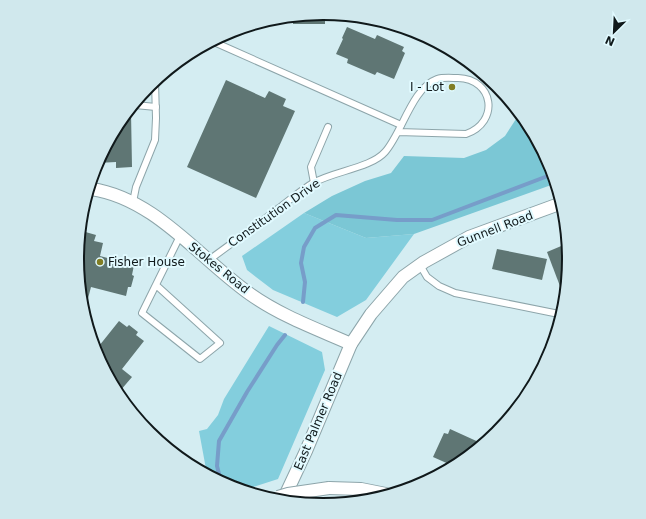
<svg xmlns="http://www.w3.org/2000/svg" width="646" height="519" viewBox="0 0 646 519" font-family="'DejaVu Sans',sans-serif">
<rect width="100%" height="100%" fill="#d4edf2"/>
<g fill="#83cedd">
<polygon points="304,213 366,238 414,234 366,300 337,317 273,290 247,270 242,256"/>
<polygon points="269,326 322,352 325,370 278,479 244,490 228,487 205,471 206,469 199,431 207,429 218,415 224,399"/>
</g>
<polygon fill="#7bc7d5" points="519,118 551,165 554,184 414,234 366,238 304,213 332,196 365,181 391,173 404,156 464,158 486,150 505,136 516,119"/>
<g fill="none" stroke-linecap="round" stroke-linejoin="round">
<g stroke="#779dc9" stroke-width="4">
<polyline points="303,302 305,282 301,263 304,247 315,228 336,215 397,220 432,220 553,174"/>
<polyline points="221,482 217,466 219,441 247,392 277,345 285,335"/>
</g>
</g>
<g fill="#5f7674">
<polygon points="323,13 325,13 325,24 293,24 293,19"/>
<polygon points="347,27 375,39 377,35 404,47 402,51 405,53 394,79 377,72 375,75 347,63 348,59 336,54 343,39 342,38"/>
<polygon points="226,80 265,98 269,91 286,99 283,106 295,111 256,198 187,167"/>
<polygon points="131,112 132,167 116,168 116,162 97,163"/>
<polygon points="82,231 96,235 94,241 103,243 100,256 134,265 132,275 134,276 131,287 128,287 126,296 91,287 86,306 76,259"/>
<polygon points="566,244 570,260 563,294 547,252"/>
<polygon points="497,249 547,259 542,280 492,269"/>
<polygon points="119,321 127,327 129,325 138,332 136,335 144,341 122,369 132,377 120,391 95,351"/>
<polygon points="450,429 483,444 451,465 433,457 444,433 448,434"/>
</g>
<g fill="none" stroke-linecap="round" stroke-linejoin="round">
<g stroke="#8da5aa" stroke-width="8">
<g id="service">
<polyline points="214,42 401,125"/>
<polyline points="135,105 156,107"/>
<polyline points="314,183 311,167 328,127"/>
<polyline points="133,202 136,187 155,140 156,118 155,81"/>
<path d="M209 260C232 243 256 226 279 208 290 200 301 190 313 183 334 171 371 168 385 152 402 133 412 88 437 79 443 77 452 78 458 78 494 79 500 122 466 134L398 132"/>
<polyline points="420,265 427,277 439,286 455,293 559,314"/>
<polyline points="156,285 220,343 200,359 142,313 180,236"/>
</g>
</g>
<g stroke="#8da5aa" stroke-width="14">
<g id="minor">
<path d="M91 189C155 198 200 259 250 294 281 316 317 329 351 344"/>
<polyline points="329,488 361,489 386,494"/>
<polyline points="284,498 306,451 351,344 371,314 403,277 424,262 469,237 559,204"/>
</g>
</g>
<use href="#service" stroke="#fff" stroke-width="6"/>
<use href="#minor" stroke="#fff" stroke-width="12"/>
<g stroke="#8da5aa" stroke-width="14" stroke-linecap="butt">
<polyline id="minor-bridge" points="278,497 288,494 329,488"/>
</g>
<use href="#minor-bridge" stroke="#fff" stroke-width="12"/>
</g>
<g fill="#817d24" stroke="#e1faff" stroke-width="1.5">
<circle cx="452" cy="87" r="4"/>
<circle cx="100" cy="262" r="4"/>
</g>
<g text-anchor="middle" stroke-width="4" stroke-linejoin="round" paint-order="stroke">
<g font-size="12" fill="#10191b" stroke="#e1faff" text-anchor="end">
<text x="444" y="91">I - Lot</text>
<text x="108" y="266" text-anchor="start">Fisher House</text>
</g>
<g font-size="12" fill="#10191b" stroke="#e1faff">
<text transform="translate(274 213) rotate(-35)" y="4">Constitution Drive</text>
<text transform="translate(495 229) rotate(-21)" y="4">Gunnell Road</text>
<text transform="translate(219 268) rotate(39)" y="4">Stokes Road</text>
<text transform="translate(318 421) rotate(-67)" y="4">East Palmer Road</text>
</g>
</g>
<path d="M0 0H646V519H0ZM84 259a239 239 0 1 1 478 0a239 239 0 1 1-478 0Z" fill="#d0e8ed" fill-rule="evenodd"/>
<path fill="none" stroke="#10191b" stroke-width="2" d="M84 259a239 239 0 1 1 478 0a239 239 0 1 1-478 0Z"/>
<g transform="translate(614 32) rotate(204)" stroke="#e1faff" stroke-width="3" paint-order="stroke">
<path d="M0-3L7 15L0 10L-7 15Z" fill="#10191b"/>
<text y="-6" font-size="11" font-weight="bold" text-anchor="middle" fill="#10191b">N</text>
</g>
</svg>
